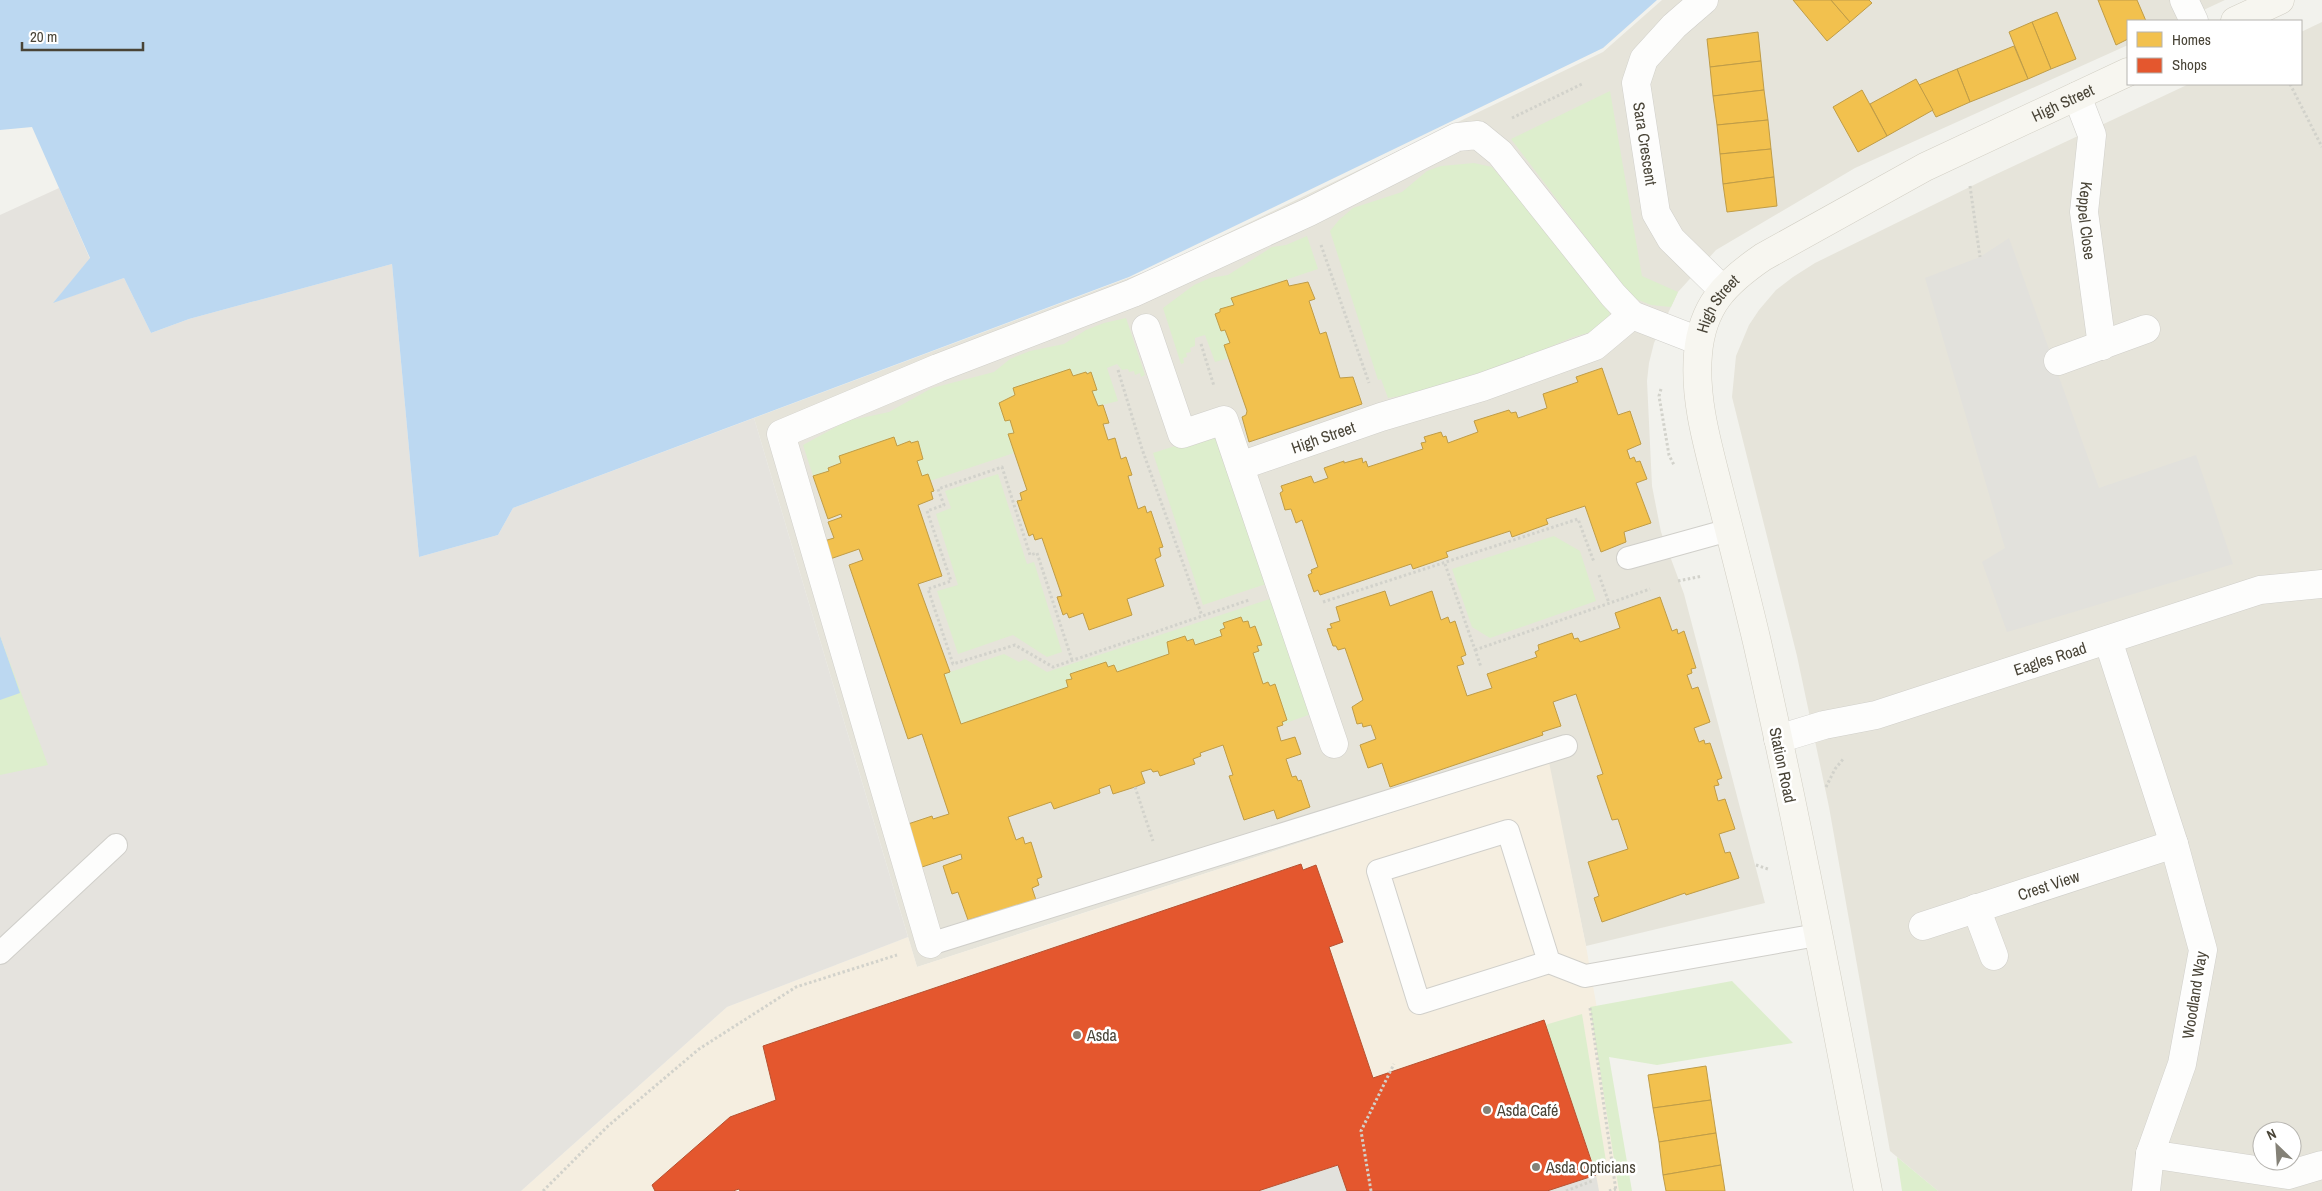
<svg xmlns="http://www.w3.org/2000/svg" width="2322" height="1191" viewBox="0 0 2322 1191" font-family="'Archivo Narrow',sans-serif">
<rect width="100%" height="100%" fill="#f2f2ed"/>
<g fill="#e6e4da" fill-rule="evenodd">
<polygon points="1662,0 2225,0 2180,21 2128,21 2128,45 1855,168 1716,250 1678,292 1654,343 1649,363 1647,381 1652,486 1661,532 1684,594 1765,903 1586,946 1548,762 917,967 754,418 1155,268 1603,52"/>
<path d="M2322 22V1191H1938L1890 1151 1829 807 1797 656 1732 397 1736 356 1749 325 1759 310 1776 290 1793 277 1815 263 1988 178 2189 84H2301V32ZM2262 1131H2292V1161H2262Z"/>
</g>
<polygon fill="#f5eee0" points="1549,762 1586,946 1629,1191 521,1191 727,1007 908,937 917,967"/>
<polygon fill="#e5e3de" points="59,188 90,259 54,302 124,278 151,333 189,319 392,264 419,557 498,535 513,508 754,418 908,937 727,1007 521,1191 0,1191 0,774 20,693 0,636 0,215"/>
<g fill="#ddeecd">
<polygon points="1610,91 1642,276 1678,292 1671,307 1651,305 1631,297 1511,139"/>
<polygon points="1474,163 1492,167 1606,303 1610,312 1607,324 1599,330 1573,337 1456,387 1388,398 1381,379 1378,380 1330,231 1339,220 1353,208 1402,192 1427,171 1441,166"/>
<polygon points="1307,236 1318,269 1231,298 1234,305 1220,309 1220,312 1216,314 1221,331 1225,330 1230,343 1224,345 1229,358 1215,362 1205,335 1195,338 1195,346 1190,348 1191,352 1186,353 1187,357 1183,358 1184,363 1181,364 1163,308 1194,285 1210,278 1228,275 1272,247 1286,245"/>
<polygon points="1126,318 1145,375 1141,377 1140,373 1135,375 1134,371 1129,372 1128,369 1122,370 1117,364 1107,368 1118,401 1098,406 1092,391 1097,389 1091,372 1087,374 1086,372 1073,376 1070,369 1013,388 1015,395 999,403 1005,421 1010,420 1014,433 1008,435 1014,453 930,481 928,474 922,476 917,461 923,458 917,441 911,443 910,441 897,446 894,437 841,463 828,467 829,471 813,476 803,445 847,421 889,412 932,388 994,372 1010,359 1030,351 1064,344 1086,330 1104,323"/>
<polygon points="1219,432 1269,583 1203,605 1153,453"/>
<polygon points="998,474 1027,564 1034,562 1062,652 1047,657 1013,635 958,654 937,591 958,585 936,514 951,508 945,491"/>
<polygon points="1554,536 1580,551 1596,601 1490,638 1472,627 1452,569"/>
<polygon points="1273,598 1314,713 1283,724 1282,722 1287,720 1275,684 1270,686 1268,682 1263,684 1253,653 1258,651 1257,646 1261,644 1255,626 1250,628 1248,621 1243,622 1241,617 1223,623 1225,628 1220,630 1222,636 1195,645 1193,639 1187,641 1185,636 1167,642 1169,654 1117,672 1114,665 1108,667 1106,662 1071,674 1072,679 1066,681 1068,687 961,724 944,674 1004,654 1019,662 1025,659 1047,672"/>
<polygon points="0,636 48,765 0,775"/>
<polygon points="1732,981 1793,1043 1657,1065 1609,1057 1632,1191 1619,1191 1590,1007"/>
<polygon points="1582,1014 1606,1161 1593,1164 1545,1025"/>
<polygon points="1897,1157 1938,1191 1902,1191"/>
</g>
<g fill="#e2e1dc">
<polygon points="2009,238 2099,488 2196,455 2233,564 2007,632 1982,562 2005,548 1925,278 1980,257"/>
<polygon points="1338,1165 1347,1191 1258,1191"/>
<polygon points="1596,1175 1599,1191 1547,1191"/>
</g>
<g fill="#bcd8f1">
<polygon points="0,0 1657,0 1603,48 1129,277 513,508 498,535 419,557 392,264 189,319 151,333 124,278 53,303 90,258 32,127 0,130"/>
<polygon points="0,636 20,693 0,700"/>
</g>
<g fill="#f2c14e" stroke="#bf9c47">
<polygon points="1793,0 1831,0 1850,22 1827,41"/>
<polygon points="1831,0 1869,0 1872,3 1850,22"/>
<polygon points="2098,0 2137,0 2146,21 2128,21 2128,39 2116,45"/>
<polygon points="2057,12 2076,59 2051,69 2032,22"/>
<polygon points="2032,22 2051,69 2028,79 2009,32"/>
<polygon points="1758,32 1761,61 1710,67 1707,39"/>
<polygon points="2014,46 2028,79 1970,102 1957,69"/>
<polygon points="1761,61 1764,90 1713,96 1710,67"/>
<polygon points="1957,69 1970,102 1936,117 1919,85"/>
<polygon points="1916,79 1933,110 1887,136 1870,104"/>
<polygon points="1764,90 1768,120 1717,125 1713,96"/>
<polygon points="1862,90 1887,136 1858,152 1833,107"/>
<polygon points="1768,120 1771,149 1720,154 1717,125"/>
<polygon points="1771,149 1774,177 1723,184 1720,154"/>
<polygon points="1774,177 1777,206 1727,212 1723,184"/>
<polygon points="1287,280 1289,286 1308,282 1315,299 1309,301 1320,334 1326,332 1340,378 1353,377 1362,404 1249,442 1242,417 1246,415 1247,411 1224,345 1230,343 1225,330 1221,331 1215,314 1220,312 1220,309 1234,305 1231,298"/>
<polygon points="1602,368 1618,415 1630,411 1641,444 1627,450 1630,459 1634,457 1636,462 1640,461 1647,479 1636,483 1651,523 1624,532 1626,542 1601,552 1585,506 1546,519 1548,524 1512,537 1510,531 1446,552 1448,557 1413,569 1411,564 1320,595 1318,590 1314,592 1308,575 1312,573 1311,570 1318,567 1302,520 1296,523 1291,509 1285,510 1280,493 1283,491 1281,486 1311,476 1314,483 1328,478 1324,468 1344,461 1344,463 1362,458 1363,463 1366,461 1368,467 1423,449 1421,443 1426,442 1424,437 1441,432 1443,437 1446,436 1448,443 1478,432 1474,421 1509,410 1511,413 1516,412 1518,418 1547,408 1543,394 1578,382 1576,377"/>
<polygon points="1070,369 1073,376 1086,372 1087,374 1091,372 1097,390 1092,391 1098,406 1103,405 1109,423 1103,424 1108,440 1115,438 1121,459 1126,457 1132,475 1128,476 1138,509 1145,506 1147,513 1151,511 1163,547 1159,548 1161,556 1155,559 1164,586 1127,599 1132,615 1089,630 1083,613 1069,618 1067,613 1063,615 1057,597 1062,596 1042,538 1035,540 1033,534 1029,536 1017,501 1022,500 1020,493 1027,490 1008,434 1014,433 1010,420 1005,421 999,403 1015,395 1013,388"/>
<polygon points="894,437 897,446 910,441 911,443 918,441 923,459 917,461 922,476 928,474 934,491 931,492 933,499 918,505 942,576 918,584 950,672 944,674 961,724 1068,687 1066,680 1072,679 1070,674 1106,662 1108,667 1114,665 1117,672 1169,654 1167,642 1185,636 1187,641 1193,639 1195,645 1222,636 1220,630 1225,628 1223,623 1241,617 1243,622 1248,621 1250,628 1255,626 1262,645 1257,646 1259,651 1253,653 1263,684 1268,682 1270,686 1275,684 1287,720 1282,722 1283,725 1277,727 1281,741 1295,737 1301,754 1286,759 1292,777 1296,776 1298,781 1301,780 1310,807 1277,819 1274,810 1244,820 1229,776 1233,775 1223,745 1200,753 1201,756 1193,759 1195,764 1160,776 1158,771 1153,772 1151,769 1141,772 1145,783 1135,787 1113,794 1110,785 1099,789 1100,793 1054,809 1051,802 1008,817 1016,840 1023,837 1025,844 1031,842 1042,877 1037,879 1039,885 1032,888 1037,903 984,921 981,916 968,920 958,892 952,894 943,866 962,859 961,854 919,868 905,825 932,816 933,819 949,814 922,734 908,739 849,565 863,560 859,549 830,559 824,541 834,538 828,522 842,517 841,514 828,519 813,476 829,471 828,468 841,463 839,456"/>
<polygon points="1385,591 1390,606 1432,591 1441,620 1448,617 1450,623 1455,621 1466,655 1461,657 1464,664 1457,666 1467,696 1492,688 1487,674 1537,657 1535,652 1539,650 1538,645 1572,633 1574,639 1578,638 1580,642 1620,628 1615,613 1660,597 1672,631 1677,629 1678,634 1684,631 1696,668 1691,669 1692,673 1687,675 1692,689 1698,687 1710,722 1694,728 1699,742 1704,740 1705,744 1710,743 1722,778 1717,780 1719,785 1714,786 1718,801 1725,799 1735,829 1719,834 1725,853 1730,852 1739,878 1686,895 1685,893 1602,922 1594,898 1599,896 1588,862 1628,849 1618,819 1612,820 1597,776 1603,774 1576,694 1553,702 1561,726 1542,732 1543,735 1390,787 1382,763 1368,768 1360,745 1376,739 1371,725 1363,727 1362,723 1357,724 1352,707 1363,700 1345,648 1338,650 1336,646 1333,646 1327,629 1332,628 1330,624 1340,621 1336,607"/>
<polygon points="1706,1066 1711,1100 1653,1108 1648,1075"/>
<polygon points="1711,1100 1716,1133 1659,1142 1653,1108"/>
<polygon points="1716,1133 1721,1165 1663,1175 1659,1142"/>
<polygon points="1721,1165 1725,1191 1666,1191 1663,1175"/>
</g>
<polygon fill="#e4572e" stroke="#b65131" points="1301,864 1303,870 1316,865 1343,942 1329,947 1373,1078 1544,1020 1596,1175 1547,1191 1347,1191 1338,1165 1258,1191 740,1191 739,1189 733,1191 655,1191 652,1185 730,1117 776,1100 763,1046"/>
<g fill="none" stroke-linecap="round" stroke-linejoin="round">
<g stroke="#d0cfca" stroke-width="24">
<g id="service">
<polyline points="1628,558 1729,530"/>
<polyline points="930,944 1566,746"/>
<polyline points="0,953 116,845"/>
<polyline points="1549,962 1508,831 1378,871 1419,1003 1549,962 1585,976 1817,935"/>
</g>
</g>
<g stroke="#d0cfca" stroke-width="29">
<g id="pedestrian">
<polyline points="1146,328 1182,434 1224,420 1334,744"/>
<path id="s1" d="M1240 466 1381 417 1482 387 1595 346 1632 315"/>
<polyline points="930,944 781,434 938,368 1133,293 1309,212 1457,137 1478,135 1500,153 1613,295 1632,315 1699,341"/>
</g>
</g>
<g stroke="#d0cfca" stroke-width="29">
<g id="minor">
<path id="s2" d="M1704 0 1674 26 1644 59 1636 83 1656 213 1671 239 1722 289"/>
<polyline points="2184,0 2194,21"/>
<path id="s3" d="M2077 96 2092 135 2084 212 2102 346"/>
<polyline points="2058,361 2146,329"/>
<polyline points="2108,640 2174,844 2203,950 2182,1064 2150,1154 2288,1175 2322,1165"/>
<path id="s4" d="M1778 739 1824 725 1876 715 2260 590 2322 584"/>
<polyline points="1976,908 1994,956"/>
<path id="s5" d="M1923 926 2174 844"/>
<polyline points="2146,1191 2150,1154"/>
</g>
</g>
<g stroke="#d2cfc4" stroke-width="29">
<g id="secondary">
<polyline points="2235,21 2280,0"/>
<path id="s6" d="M1868 1191C1833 1008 1798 824 1757 642 1745 591 1732 541 1719 490 1708 446 1694 400 1698 354 1702 306 1725 283 1763 257L1925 167 2128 72"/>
</g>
</g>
<g stroke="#d2d2cb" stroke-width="3" stroke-dasharray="2.5 2.5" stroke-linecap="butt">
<polyline points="2290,84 2322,147"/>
<polyline points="1512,118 1582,84"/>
<polyline points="1970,186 1980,257"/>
<polyline points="1321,245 1369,383"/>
<polyline points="1201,344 1214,386"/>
<polyline points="1118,370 1142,449 1202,616"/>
<polyline points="1661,389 1659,396 1669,455 1674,465"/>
<polyline points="1445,564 1481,667"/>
<polyline points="1599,575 1609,603"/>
<polyline points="1678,581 1702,576"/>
<polyline points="1323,602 1578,519 1594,562"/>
<polyline points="1475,650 1650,589"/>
<polyline points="1072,660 1037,553 1030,555 1002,467 938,489 944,505 927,511 951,581 928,589 953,664 1015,645 1053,667 1249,600"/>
<polyline points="1135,787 1153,841"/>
<polyline points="1826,787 1835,769 1844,758"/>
<polyline points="1756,865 1768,869"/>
<polyline points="1590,1008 1616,1191"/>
<polyline points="543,1191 608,1126 699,1049 796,987 897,955"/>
<polyline points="1371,1191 1361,1131 1394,1064"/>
<polyline points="1566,1191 1592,1181"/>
<polyline points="1609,1191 1616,1189"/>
</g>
<use href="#service" stroke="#fdfdfc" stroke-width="22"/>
<use href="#pedestrian" stroke="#fdfdfc" stroke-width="28"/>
<use href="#minor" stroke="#fdfdfc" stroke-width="28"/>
<use href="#secondary" stroke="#f7f6f0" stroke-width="28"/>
</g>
<g fill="#848177" stroke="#fff" stroke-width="2">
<circle cx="1077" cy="1035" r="5"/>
<circle cx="1487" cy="1110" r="5"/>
<circle cx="1536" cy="1167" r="5"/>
</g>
<g text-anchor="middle" stroke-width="5" stroke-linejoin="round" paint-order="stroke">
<g font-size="16" fill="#494437" stroke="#fff">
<text dy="6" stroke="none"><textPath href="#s6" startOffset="1314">High Street</textPath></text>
<text dy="6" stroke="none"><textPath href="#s2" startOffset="171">Sara Crescent</textPath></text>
<text dy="6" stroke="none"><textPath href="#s3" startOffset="128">Keppel Close</textPath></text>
<text dy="6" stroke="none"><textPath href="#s6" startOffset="910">High Street</textPath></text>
<text dy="6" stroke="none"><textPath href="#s1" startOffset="88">High Street</textPath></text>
<text dy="6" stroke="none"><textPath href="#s4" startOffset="284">Eagles Road</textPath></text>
<text transform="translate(1783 765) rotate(78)" y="6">Station Road</text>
<text dy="6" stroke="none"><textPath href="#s5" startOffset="132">Crest View</textPath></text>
<text transform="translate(2194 995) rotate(-81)" y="6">Woodland Way</text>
</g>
<g font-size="16" fill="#494437" stroke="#fff" text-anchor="start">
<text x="1087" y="1041">Asda</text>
<text x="1497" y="1116">Asda Café</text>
<text x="1546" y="1173">Asda Opticians</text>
</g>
</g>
<rect x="2127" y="20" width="175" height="65" fill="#ffffff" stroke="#b6b4af"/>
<rect x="2137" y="32" width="25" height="15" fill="#f2c14e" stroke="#b6b4af"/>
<text x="2172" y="45" font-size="15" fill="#494437">Homes</text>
<rect x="2137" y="58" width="25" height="15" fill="#e4572e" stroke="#b6b4af"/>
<text x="2172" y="70" font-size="15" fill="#494437">Shops</text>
<g transform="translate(2277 1146) rotate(335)"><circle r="24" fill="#ffffff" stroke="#b6b4af"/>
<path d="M0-4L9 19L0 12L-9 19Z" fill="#848177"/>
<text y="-8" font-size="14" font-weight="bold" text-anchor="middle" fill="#494437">N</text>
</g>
<path d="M22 42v8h121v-8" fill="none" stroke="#494437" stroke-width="2.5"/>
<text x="30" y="42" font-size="15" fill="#494437" stroke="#ffffff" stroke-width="4" paint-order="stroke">20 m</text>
</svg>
